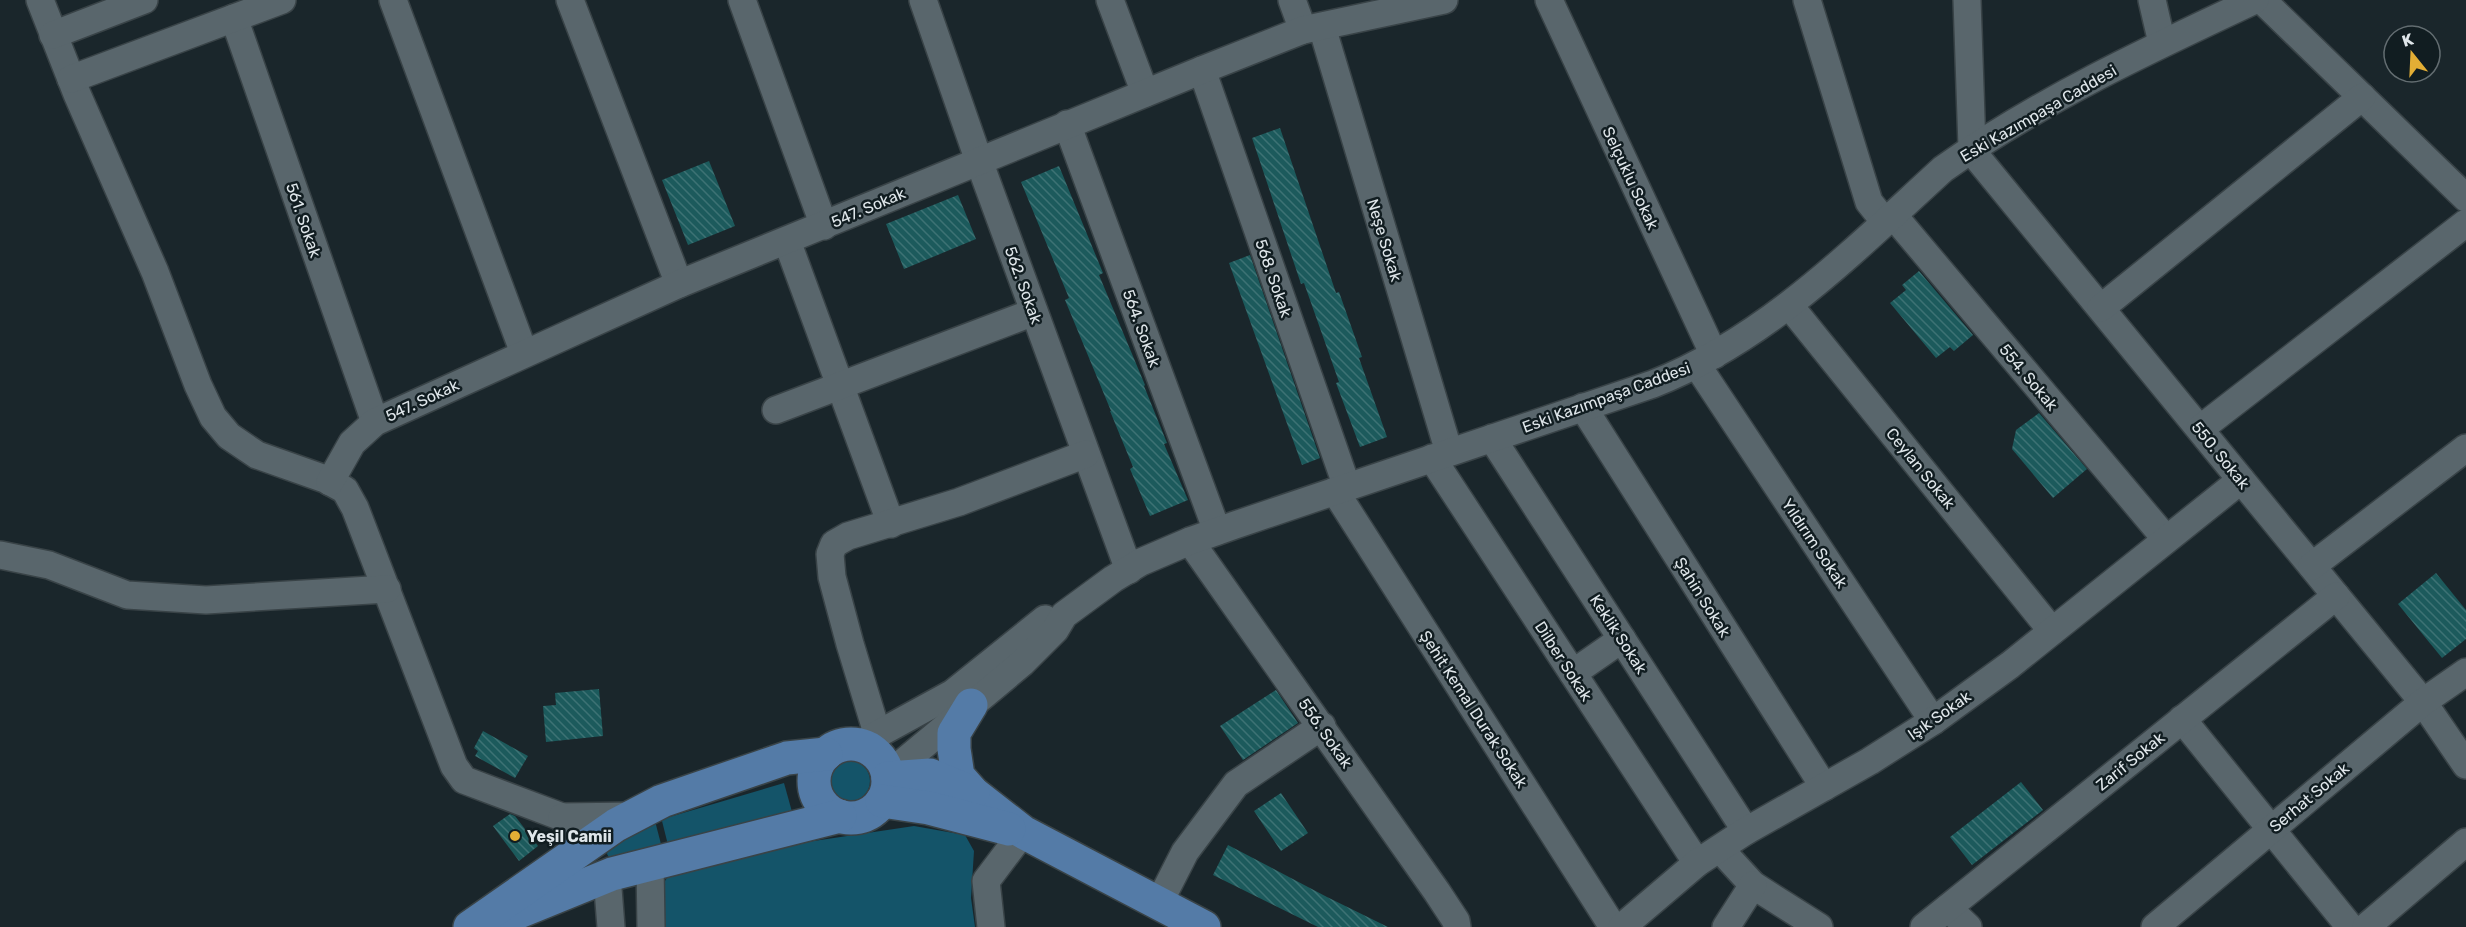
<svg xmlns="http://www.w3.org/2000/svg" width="2466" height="927" viewBox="0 0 2466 927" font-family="Rubik,sans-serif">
<defs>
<pattern id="building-back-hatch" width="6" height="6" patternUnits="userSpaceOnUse" patternTransform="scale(1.5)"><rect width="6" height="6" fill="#1c5a5c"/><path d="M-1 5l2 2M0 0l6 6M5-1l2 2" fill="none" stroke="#3d7274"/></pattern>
</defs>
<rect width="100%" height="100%" fill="#1a262b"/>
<g fill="#145469">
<circle cx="850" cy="781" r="20"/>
<polygon points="784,783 794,819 668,845 662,821 666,818"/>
<polygon points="655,821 662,848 610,859 607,854 608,848"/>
<polygon points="914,826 965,835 974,851 971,898 975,927 665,927 665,881 670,873 807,842"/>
</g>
<g fill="url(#building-back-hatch)">
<polygon points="1280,128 1336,293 1339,292 1362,357 1359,358 1387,437 1360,447 1336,383 1339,382 1304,283 1301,284 1252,138"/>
<polygon points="709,161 735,226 688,245 662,180"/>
<polygon points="1059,166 1103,273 1099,275 1145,385 1144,386 1167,443 1164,444 1188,500 1150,516 1130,469 1133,467 1110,411 1111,411 1065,300 1069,298 1021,182"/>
<polygon points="958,195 976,239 904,269 886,224"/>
<polygon points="1250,255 1320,458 1302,465 1229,263"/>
<polygon points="1919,271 1973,335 1954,351 1950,347 1936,358 1890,303 1906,290 1902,285"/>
<polygon points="2039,413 2087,469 2053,498 2012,449 2016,430"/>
<polygon points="2436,573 2466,610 2466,639 2442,658 2398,604"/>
<polygon points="599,689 603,736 546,742 543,706 556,705 555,693"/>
<polygon points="1276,690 1298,723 1243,760 1220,726"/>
<polygon points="483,731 528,756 515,778 475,756 478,751 474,748"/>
<polygon points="2021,782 2043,810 1972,865 1950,837"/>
<polygon points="1281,793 1308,833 1281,851 1254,811"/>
<polygon points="510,814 515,816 538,846 519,861 493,826"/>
<polygon points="1228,845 1327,897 1388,927 1318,927 1213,875"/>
</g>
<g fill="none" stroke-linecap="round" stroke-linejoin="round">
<g stroke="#394347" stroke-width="30">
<g id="minor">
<polyline points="40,0 77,94 155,272 198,385 213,417 229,436 257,455 325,479 345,490 355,508 454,766 464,780 562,817"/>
<polyline points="393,0 524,353"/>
<polyline points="570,0 679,284"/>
<polyline points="742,0 824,226"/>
<polyline points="923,0 979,161 1129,570"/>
<polyline points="1110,0 1145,93"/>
<polyline points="1292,0 1303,30"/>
<polyline points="1549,0 1714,355"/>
<polyline points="1807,0 1869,202 1885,222"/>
<polyline points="1967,0 1972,147 1980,161 2423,702 2466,765"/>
<polyline points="2152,0 2162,43"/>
<polyline points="2262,0 2466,198"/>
<polyline points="234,18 375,422"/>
<polyline points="1322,27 1449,452"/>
<polyline points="53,35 144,0"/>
<polyline points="1202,70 1347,487"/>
<polyline points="71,79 282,0"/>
<polyline points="1067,124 1217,531"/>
<polyline points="1893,215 2166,539"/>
<polyline points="787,241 891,524"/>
<polyline points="1789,305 2052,631"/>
<polyline points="2101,308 2362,97"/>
<polyline points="1697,365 1933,721"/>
<polyline points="1583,407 1824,787"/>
<polyline points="776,410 1034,312"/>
<polyline points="2200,429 2466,223"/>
<polyline points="1492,438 1746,831"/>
<polyline points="1432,458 1697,863"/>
<polyline points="330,482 352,443 375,422 679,284 1202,70 1303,30 1444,0"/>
<polyline points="1335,491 1613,927"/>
<polyline points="1190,541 1437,892 1456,921 1457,927"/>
<polyline points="0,555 49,565 127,595 206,600 387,589"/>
<polyline points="2312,566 2466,448"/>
<polyline points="1573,673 1622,639"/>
<polyline points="2182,719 2350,927"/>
<polyline points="878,736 850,644 832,577 830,554 834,544 848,536 959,502 1086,454"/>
<polyline points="858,745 953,693 1045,619"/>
<path d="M888 775 1022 663 1055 630 1064 615 1113 579 1141 562 1190 541 1235 525 1653 384C1767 339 1853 251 1943 169 2039 101 2148 50 2255 0"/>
<polyline points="573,831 562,817 634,816"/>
<polyline points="1720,849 1753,885 1819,927"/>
<polyline points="650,864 651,927"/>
<polyline points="607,876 611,927"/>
<polyline points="1159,903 1185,852 1236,784 1322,726"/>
<polyline points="1948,908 1968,927"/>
<polyline points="991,927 986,881 1023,832"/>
<polyline points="1622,927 1697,863 1746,831 1870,761 1933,721 2010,665 2241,480"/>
<polyline points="1726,927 1753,885"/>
<polyline points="1924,927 2336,596"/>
<polyline points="2155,927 2423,702 2466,672"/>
<polyline points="2366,927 2466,842"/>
</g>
</g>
<g stroke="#394347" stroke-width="36">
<g id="major">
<polyline points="971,705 954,733 954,749 958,776 973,793 1023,832 1204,927"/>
<circle cx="851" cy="781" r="37"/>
<polyline points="888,778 930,775 973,793"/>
<polyline points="882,801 929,808 1009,829"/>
<polyline points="509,916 612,874 840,816"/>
<polyline points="470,927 616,825 662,801 787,758 826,754"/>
</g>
</g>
<use href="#minor" stroke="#59666c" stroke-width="27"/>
<use href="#major" stroke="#547ba7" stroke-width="33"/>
</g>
<circle fill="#e3ae35" stroke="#111d21" stroke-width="2" cx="515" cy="836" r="6"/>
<g text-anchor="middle" stroke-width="5" stroke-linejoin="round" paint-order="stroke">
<g font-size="16" fill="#dfe6ea" stroke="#111d21">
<text transform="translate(2038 113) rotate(-30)" y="6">Eski Kazımpaşa Caddesi</text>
<text transform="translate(1631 178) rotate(65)" y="6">Selçuklu Sokak</text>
<text transform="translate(868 207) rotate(-23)" y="6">547. Sokak</text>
<text transform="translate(304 220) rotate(71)" y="6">561. Sokak</text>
<text transform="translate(1385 240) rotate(73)" y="6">Neşe Sokak</text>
<text transform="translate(1274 278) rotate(71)" y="6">568. Sokak</text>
<text transform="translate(1024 285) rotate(70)" y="6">562. Sokak</text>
<text transform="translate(1142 328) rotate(70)" y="6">564. Sokak</text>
<text transform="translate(2029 377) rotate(50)" y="6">554. Sokak</text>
<text transform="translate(1606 397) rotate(-20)" y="6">Eski Kazımpaşa Caddesi</text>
<text transform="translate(422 400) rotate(-25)" y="6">547. Sokak</text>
<text transform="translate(2221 455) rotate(51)" y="6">550. Sokak</text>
<text transform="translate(1921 468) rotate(51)" y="6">Ceylan Sokak</text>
<text transform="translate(1815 543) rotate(56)" y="6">Yıldırım Sokak</text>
<text transform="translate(1703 597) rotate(58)" y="6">Şahin Sokak</text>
<text transform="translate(1619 634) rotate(57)" y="6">Keklik Sokak</text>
<text transform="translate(1564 661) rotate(57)" y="6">Dilber Sokak</text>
<text transform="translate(1474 709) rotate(57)" y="6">Şehit Kemal Durak Sokak</text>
<text transform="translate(1939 715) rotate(-35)" y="6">Işık Sokak</text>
<text transform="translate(1326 733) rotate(55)" y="6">556. Sokak</text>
<text transform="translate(2130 761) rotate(-39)" y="6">Zarif Sokak</text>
<text transform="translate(2309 797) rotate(-40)" y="6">Serhat Sokak</text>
</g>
<g font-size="16" font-weight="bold" fill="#dfe6ea" stroke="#111d21" text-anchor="start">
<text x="527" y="842">Yeşil Camii</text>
</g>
</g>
<g transform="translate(2412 54) rotate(342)"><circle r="28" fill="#111d21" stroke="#636d71" stroke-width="1.5"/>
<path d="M0-4.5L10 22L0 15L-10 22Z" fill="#e3ae35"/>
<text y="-9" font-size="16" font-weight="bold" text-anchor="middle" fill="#dfe6ea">K</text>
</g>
</svg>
